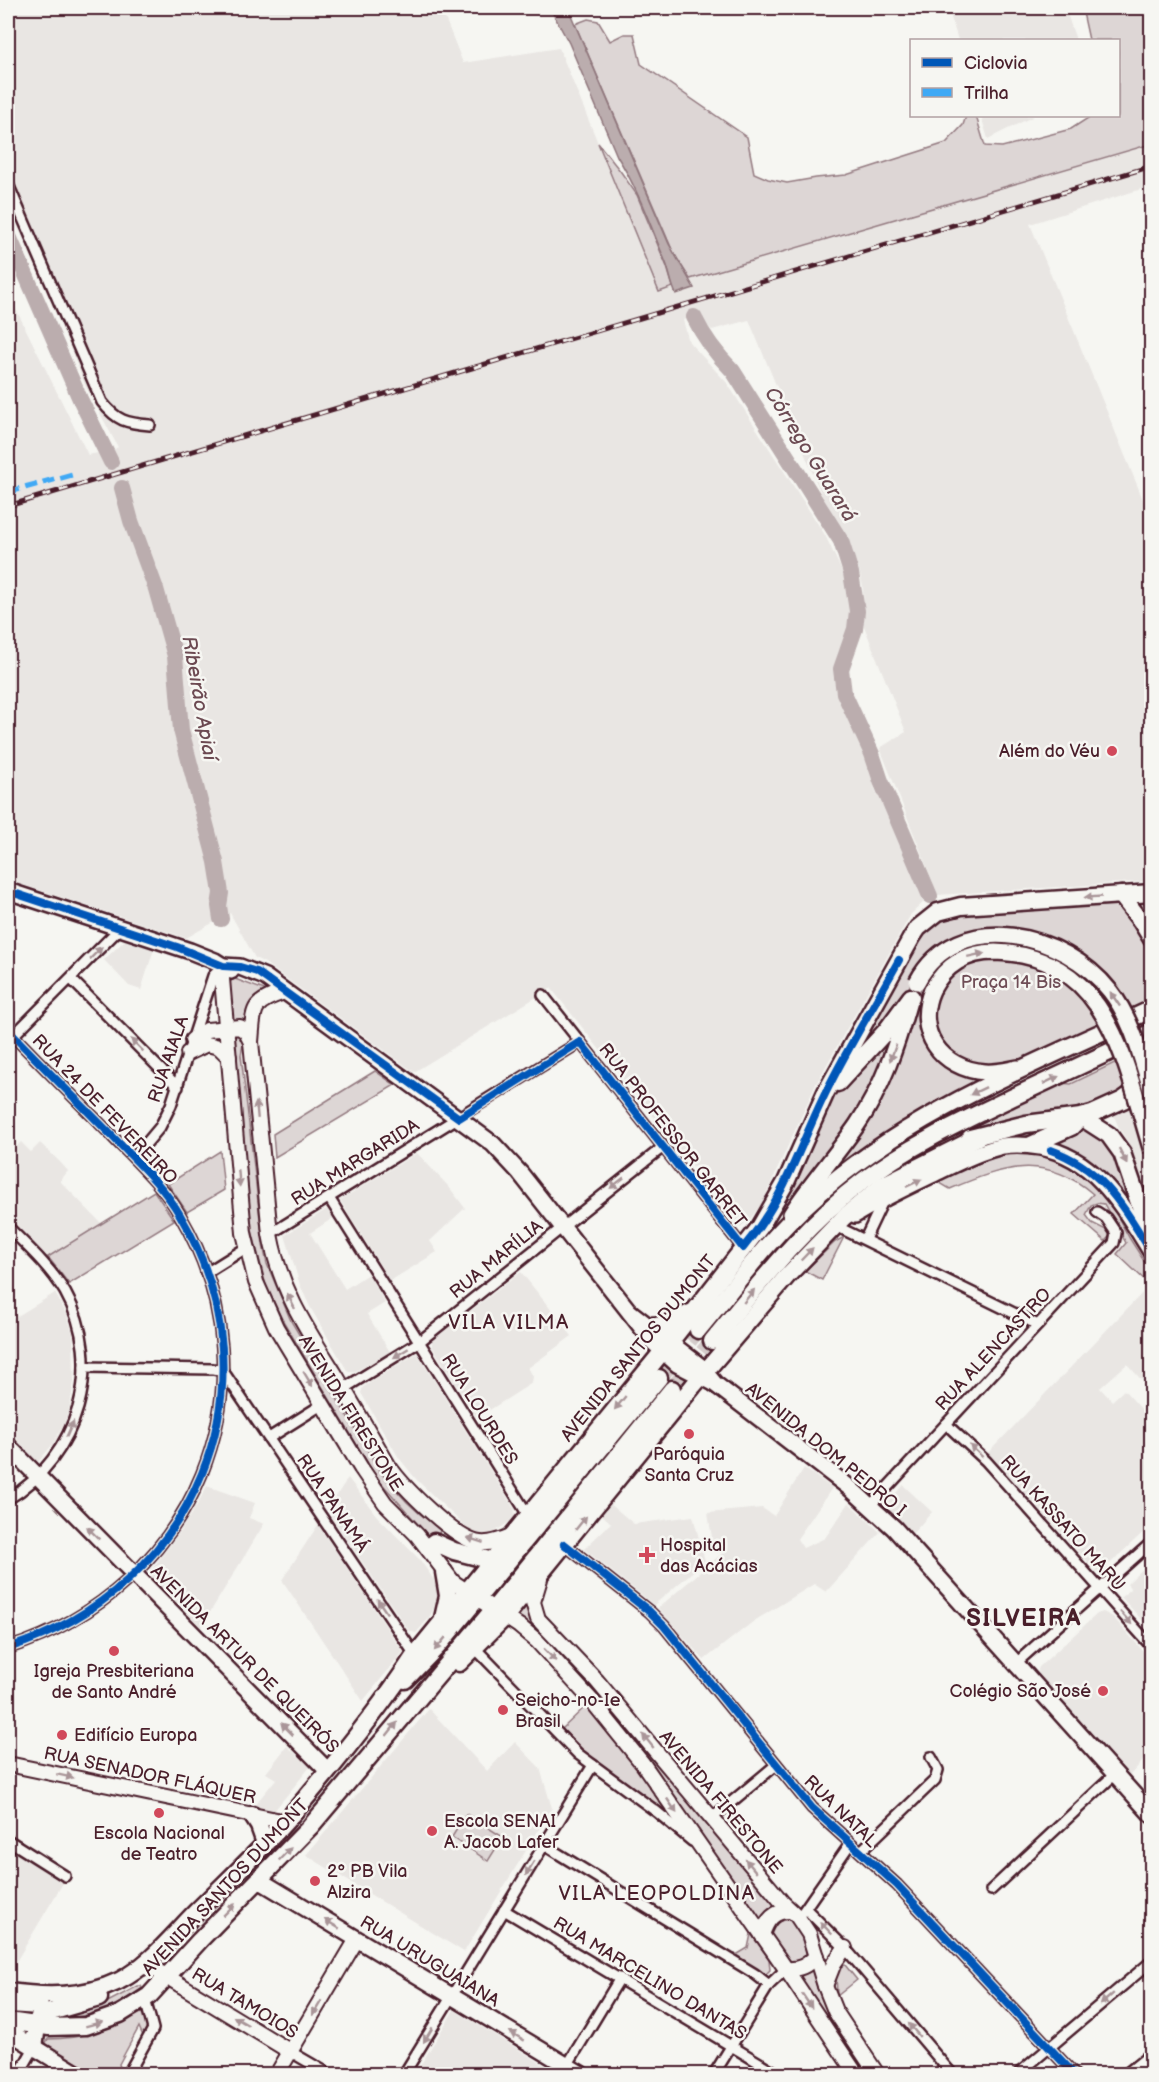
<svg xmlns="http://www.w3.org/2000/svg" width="1159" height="2082" viewBox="0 0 1159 2082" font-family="'Balsamiq Sans',sans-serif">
<rect width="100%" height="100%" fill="#f6f6f2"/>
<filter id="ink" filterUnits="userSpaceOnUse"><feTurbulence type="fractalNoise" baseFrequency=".0167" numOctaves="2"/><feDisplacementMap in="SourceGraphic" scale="12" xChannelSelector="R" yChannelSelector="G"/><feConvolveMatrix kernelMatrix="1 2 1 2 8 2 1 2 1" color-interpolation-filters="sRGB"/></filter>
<g filter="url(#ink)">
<g fill="#e9e6e3">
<polygon points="8,8 441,8 463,63 559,48 659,292 673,287 677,293 694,288 690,279 1151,144 1151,186 1030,224 1151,519 1151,881 938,895 880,748 906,732 864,626 863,587 858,567 844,532 823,498 749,320 712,330 706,325 702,315 683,320 689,342 727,383 825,535 846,580 850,616 847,634 838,653 836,681 854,732 866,757 875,789 916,875 925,901 911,914 816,1084 762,1203 751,1218 740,1227 551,988 414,1072 265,963 255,958 230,913 186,938 8,880 8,293 88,455 113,450 118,447 85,385 8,192"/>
<polygon points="948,8 1065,8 1076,40 958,40"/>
<polygon points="981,116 1034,116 988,139"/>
<polygon points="125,940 154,949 141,990 129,986 104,960"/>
<polygon points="1151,1092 1151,1203 1146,1205 1128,1142 1119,1128 1114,1116 1131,1107"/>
<polygon points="21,1142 31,1152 40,1143 60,1162 68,1171 60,1181 102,1224 48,1257 8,1216 8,1155"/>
<polygon points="417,1153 449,1187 465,1208 430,1241 437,1252 390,1281 340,1200"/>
<polygon points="327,1209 333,1218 310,1233 345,1289 368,1274 385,1303 367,1314 390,1352 356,1371 348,1372 310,1307 300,1285 285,1235"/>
<polygon points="521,1272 572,1336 528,1368 533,1376 532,1383 477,1418 432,1346 432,1341"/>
<polygon points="1150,1285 1151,1382 1147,1386 1127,1364 1100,1388 1112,1401 1124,1390 1145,1413 1151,1408 1151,1525 1102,1571 1097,1572 988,1453"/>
<polygon points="55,1293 66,1313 73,1333 74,1382 69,1411 64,1424 53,1444 38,1462 8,1431 8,1322"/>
<polygon points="417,1353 515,1510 514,1516 509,1522 490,1535 477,1536 473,1534 416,1479 399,1458 361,1393 363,1387"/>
<polygon points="804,1468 832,1488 797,1539 803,1548 825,1538 849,1503 880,1532 826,1592 814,1584 754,1621 704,1660 658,1608 726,1550 714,1550 708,1513 762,1508 774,1516"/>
<polygon points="348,1478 376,1515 420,1560 434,1580 438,1592 434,1608 429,1618 416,1633 409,1631 327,1510"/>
<polygon points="903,1485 932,1512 913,1533 887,1508 887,1503"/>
<polygon points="207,1486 255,1503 249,1518 264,1524 201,1627 149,1573 179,1533 197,1505"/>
<polygon points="608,1502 634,1524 693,1516 705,1561 654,1605 584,1549 611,1523 600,1513"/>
<polygon points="318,1525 403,1652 363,1701 282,1580"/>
<polygon points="1151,1561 1151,1630 1121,1597 1131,1589 1127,1584"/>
<polygon points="1103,1612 1113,1617 1151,1660 1151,1752 1130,1775 1039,1674 1038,1670 1039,1667 1097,1614"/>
<polygon points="429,1709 487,1771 515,1742 540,1768 552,1808 464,1952 306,1855"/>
<polygon points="287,1746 310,1767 274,1811 254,1806 276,1779 266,1773"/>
<polygon points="8,1848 63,1883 8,1975"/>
<polygon points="454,2010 552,2070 550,2074 415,2074"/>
</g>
<g fill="#ddd6d5" stroke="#947a80" stroke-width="1.5">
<polygon points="1082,8 1151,8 1151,144 690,279 674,254 575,24 588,19 598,21 610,41 624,34 634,34 641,64 747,137 754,173 768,179 787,183 816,178 846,175 946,143 963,125 966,116 976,116 985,146 1002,147 1071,129 1091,116 1118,116 1118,40 1089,40"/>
<polygon points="598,143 621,172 637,195 667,267 673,287 659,292"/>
<path d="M1116 903 1147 942 1152 954 1151 1000 1012 1063 983 1068 927 1044 985 1079C928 1110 873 1139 822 1179L900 1046 922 985 912 980 905 998 851 1063 921 935 937 922 957 914Z"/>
<path d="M235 979 267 991C254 1000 249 1006 245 1022L231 1019 228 985 232 980Z"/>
<polygon points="234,1031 244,1039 241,1055 263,1245 267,1264 291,1321 381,1473 407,1502 420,1514 439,1528 440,1531 438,1535 430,1536 425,1532 376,1477 282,1319 266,1286 252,1230 231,1035"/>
<polygon points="887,1041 889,1042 879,1081 827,1158 758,1238 833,1098 848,1077"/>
<polygon points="1151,1041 1151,1068 1126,1091 1093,1107 965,1133 963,1130 1061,1083 1071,1084 1119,1061 1124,1054"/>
<polygon points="375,1071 395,1085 275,1157 273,1134"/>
<path d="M1068 1125C1119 1133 1121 1174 1136 1216L1114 1188 1035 1141 958 1153C994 1139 1030 1131 1068 1125Z"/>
<polygon points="220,1151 224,1190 187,1212 168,1184"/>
<path d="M1030 1151C1063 1161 1072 1166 1099 1188L1098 1189 1109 1201 1130 1239 1151 1272 1150 1285 1117 1254 1126 1243 1104 1204 1097 1203 1091 1205 1086 1215 1092 1223 1108 1231 1110 1236 1105 1241 1074 1214 1093 1194C1044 1152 1002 1167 950 1189L933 1179 1001 1153Z"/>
<polygon points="154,1191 174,1220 69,1284 48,1257"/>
<polygon points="844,1237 822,1280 805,1271 835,1242"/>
<polygon points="526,1600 568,1658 776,1906 776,1908 760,1922 657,1773 513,1616"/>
<polygon points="587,1705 641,1772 669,1815 588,1755 562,1729"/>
<polygon points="466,1814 503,1837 488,1861 452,1837"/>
<path d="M778 1917 788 1918C800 1927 811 1944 804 1960L792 1963 787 1961 769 1934Z"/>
<polygon points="751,1934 769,1959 770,1970 765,1975 732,1954 738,1954 748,1948"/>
<polygon points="845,1965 857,1980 837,1996 836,1971 840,1966"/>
<path d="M812 1967C822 2008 844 2040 868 2074H862L797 1974Z"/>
<path d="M138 1986H141L142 1988C114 2011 84 2018 50 2020L100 2006Z"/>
<path d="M141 2013 145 2016 148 2027 143 2036 139 2027 119 2064 122 2074H91L50 2049 45 2044 48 2039C83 2039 111 2029 141 2013Z"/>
</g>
<path fill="#bbadae" stroke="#8e747a" stroke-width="1.5" d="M550 8H568L669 244 694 288 676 294C671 284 670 273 666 263 651 227 638 189 617 156L569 43Z"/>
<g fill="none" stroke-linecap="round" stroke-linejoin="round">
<g stroke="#bbadae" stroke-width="16">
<polyline points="8,234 80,399 111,462"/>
<path d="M694 317C704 338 717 355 733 371L841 541 851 573 857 611 855 629 841 669 844 693 872 754 881 781 930 896"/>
<polyline points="122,488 131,521 156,589 175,656 181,730 216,862 221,893 219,906 221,919"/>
</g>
<g stroke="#d4cbca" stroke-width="16" stroke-dasharray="16 8" stroke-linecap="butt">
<polyline points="659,1378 698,1330"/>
<polyline points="672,1389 712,1341"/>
</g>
<g stroke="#4a1f2b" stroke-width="14">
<g id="street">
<path d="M8 184 102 402C117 421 126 423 150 425"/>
<polyline points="71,979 178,1087"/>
<polyline points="543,995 743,1248"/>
<path d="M8 1030C42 1066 78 1101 113 1137 137 1162 163 1185 180 1215 281 1387 194 1590 8 1648"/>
<polyline points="8,1041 121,927"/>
<polyline points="134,1158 160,1127 171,1105 213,976 223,966"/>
<polyline points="329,1198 528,1515"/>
<path d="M8 1227C28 1247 50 1267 65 1292 106 1364 78 1458 8 1499"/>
<polyline points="838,1227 1038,1325"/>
<polyline points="270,1234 580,1042"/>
<polyline points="865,1239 883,1201"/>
<polyline points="206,1273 246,1248"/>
<polyline points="84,1367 213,1369 223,1371 415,1655"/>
<polyline points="343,1389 419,1342 663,1147"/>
<polyline points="946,1424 986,1461 1152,1647"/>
<polyline points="269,1438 323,1404"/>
<polyline points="870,1506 1114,1243 1116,1233 1106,1218 1097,1212"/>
<polyline points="564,1544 650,1612 664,1626 812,1808 897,1885 1074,2074"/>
<polyline points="475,1648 578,1754 657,1812 692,1841"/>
<polyline points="1015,1664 1152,1542"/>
<polyline points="711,1819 776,1765"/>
<polyline points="8,1840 65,1876"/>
<polyline points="544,1845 755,1974 769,1985"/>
<polyline points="861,1851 935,1780 938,1770 931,1757"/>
<polyline points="991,1890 1115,1774"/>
<polyline points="806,1909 845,1948 952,2074"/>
<polyline points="504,1910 778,2074"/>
<polyline points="802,1913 850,1844"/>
<polyline points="291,2052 329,2074"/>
<polyline points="19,2074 34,2048"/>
<polyline points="128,2074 153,2029 145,1999"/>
<polyline points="404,2074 593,1765"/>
<polyline points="562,2074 620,1978"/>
<polyline points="714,2074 769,1985 786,1969"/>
<polyline points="1018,2074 1152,1961"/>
<polyline points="1126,2074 1152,2053"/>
</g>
</g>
<g stroke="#4a1f2b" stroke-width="18">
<g id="secondary">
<polyline points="223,966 222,979 244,1233 256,1282 276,1327 361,1468 385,1503 417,1535 453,1582 519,1626 537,1641 592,1701 643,1764 786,1969 856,2074"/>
<path d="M284 992C250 1003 254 1009 251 1042L270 1234C280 1289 306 1328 335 1374 353 1405 371 1435 388 1465 402 1486 455 1540 480 1543 490 1544 502 1540 511 1536"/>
<polyline points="192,1040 207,1030 240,1027 246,1032 251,1042"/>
<polyline points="188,1053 207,1044 219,1047 229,1057"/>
<polyline points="540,1579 533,1602 538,1619 597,1681 782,1902 797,1916 809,1934 825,1986 835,2011 877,2074"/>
<polyline points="8,1764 286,1822"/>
<path d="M762 1935C767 1920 774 1910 791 1911"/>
<polyline points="141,1966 156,1970 291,2052"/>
<path d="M786 1969C799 1970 807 1966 816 1956"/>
<polyline points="825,1986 834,1963 845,1948"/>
<polyline points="277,2074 357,1939"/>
</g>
</g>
<g stroke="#4a1f2b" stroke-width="20">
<g id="primary">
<polyline points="8,891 190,951 215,961 231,971"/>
<polyline points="223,966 240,967 265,977 493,1144 520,1173 654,1343 677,1364 712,1382"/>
<path d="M932 990C914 1031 941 1069 985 1072 996 1073 1007 1070 1018 1068"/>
<path d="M791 1214C811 1183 836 1155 857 1125 883 1087 897 1044 909 1001"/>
<path d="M855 1215C882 1198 911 1185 940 1171 961 1161 981 1151 1003 1146 1015 1144 1028 1145 1040 1147 1097 1158 1123 1207 1152 1253"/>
<polyline points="630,1312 700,1366 715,1384 850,1488 894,1528 1152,1815"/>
<polyline points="8,1446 328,1771"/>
<polyline points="259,1880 581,2074"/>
<polyline points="8,2031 78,2074"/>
</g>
</g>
<g stroke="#4a1f2b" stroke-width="21">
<g id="highway">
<polyline points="1121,895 1141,921 1152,939"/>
<polyline points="838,1083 886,1031 911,997"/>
<polyline points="1081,1117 1109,1135 1122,1153 1152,1241"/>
<polyline points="970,1138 1026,1124 1081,1117 1092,1114 1123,1100 1152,1079"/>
<polyline points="1031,1145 1071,1127 1080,1118"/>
<polyline points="650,1326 665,1325 690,1313"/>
<path d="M698 1330C735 1286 769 1238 812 1200 908 1112 1035 1064 1152 1009"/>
<path d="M712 1341C759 1284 804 1225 864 1180 909 1146 961 1122 1011 1098 1058 1076 1105 1054 1152 1032"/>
<polyline points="434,1542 454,1551 501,1563"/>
<polyline points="443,1618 448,1596 444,1572"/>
<polyline points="459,1663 505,1617 693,1386 787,1276 844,1217 883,1185 980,1136"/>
<polyline points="405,1680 438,1646 659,1378"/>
<polyline points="252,1815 259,1826 265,1843"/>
<path d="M8 1992C45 1997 84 1998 119 1981 150 1965 173 1935 197 1911 227 1881 259 1852 287 1820 332 1768 377 1713 415 1655L671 1341 760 1227 786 1182 826 1092 912 937 918 928 938 912 961 906 1152 893"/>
<polyline points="8,2004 40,2006"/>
<polyline points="8,2021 49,2027 86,2026 120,2014 149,1996 200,1940 310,1827 493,1610 672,1389"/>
<polyline points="34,2048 38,2019 40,2015 99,1998"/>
</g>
</g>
<use href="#street" stroke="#f6f6f2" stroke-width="9"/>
<use href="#secondary" stroke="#f6f6f2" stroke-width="14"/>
<use href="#primary" stroke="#f6f6f2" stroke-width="15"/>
<use href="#highway" stroke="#f6f6f2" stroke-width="16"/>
<g stroke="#4a1f2b" stroke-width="5">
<polyline id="rail" points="8,506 1152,166"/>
</g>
<use href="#rail" stroke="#f6f6f2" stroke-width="3" stroke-dasharray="9" stroke-linecap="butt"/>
<g stroke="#4a1f2b" stroke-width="20" stroke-linecap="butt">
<g id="primary-bridge">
<path d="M917 982C958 906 1065 933 1110 991 1133 1020 1141 1058 1152 1092"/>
<path d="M932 990C945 965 967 952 995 952 1110 955 1125 1065 1152 1151"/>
</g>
</g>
<use href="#primary-bridge" stroke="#f6f6f2" stroke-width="15"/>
<polyline stroke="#3fa9f5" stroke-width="6" stroke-dasharray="12 6" stroke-linecap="butt" points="8,492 74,474"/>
<g stroke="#f6f6f2" stroke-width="11">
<g id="cycleway">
<path d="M8 891 177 947 223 966 240 967 257 972 459 1118 580 1042 743 1248C785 1198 798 1149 826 1092 848 1047 875 1004 899 960"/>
<path d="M8 1030C42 1066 78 1101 113 1137 137 1162 163 1185 180 1215 281 1387 194 1590 8 1648"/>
<path d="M1051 1150C1104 1169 1123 1207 1152 1253"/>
<polyline points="564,1544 650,1612 664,1626 812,1808 897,1885 1074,2074"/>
</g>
</g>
<use href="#cycleway" stroke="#0057b8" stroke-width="8"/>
</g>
<defs><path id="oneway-solid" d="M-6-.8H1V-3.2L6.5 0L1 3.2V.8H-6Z" transform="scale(1.5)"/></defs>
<g fill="#a99598">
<use href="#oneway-solid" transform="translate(1093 897) rotate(177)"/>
<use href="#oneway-solid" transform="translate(96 953) rotate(-45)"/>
<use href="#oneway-solid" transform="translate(976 955) rotate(-12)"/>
<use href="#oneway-solid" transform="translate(1115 999) rotate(-124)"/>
<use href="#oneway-solid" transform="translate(137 1045) rotate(-135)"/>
<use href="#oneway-solid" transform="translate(893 1053) rotate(111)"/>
<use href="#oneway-solid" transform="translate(1051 1080) rotate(-25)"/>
<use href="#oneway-solid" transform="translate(978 1091) rotate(154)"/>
<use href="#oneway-solid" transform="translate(257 1110) rotate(-95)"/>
<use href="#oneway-solid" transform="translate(1123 1156) rotate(63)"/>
<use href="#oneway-solid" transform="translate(239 1178) rotate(85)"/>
<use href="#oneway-solid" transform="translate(617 1183) rotate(142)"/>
<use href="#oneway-solid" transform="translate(914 1183) rotate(-26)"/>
<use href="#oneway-solid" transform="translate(807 1254) rotate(-46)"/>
<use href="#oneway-solid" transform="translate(749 1296) rotate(-51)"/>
<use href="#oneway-solid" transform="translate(291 1301) rotate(-116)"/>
<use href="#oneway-solid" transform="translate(401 1353) rotate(148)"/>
<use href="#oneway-solid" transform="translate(308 1379) rotate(59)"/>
<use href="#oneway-solid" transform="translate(620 1403) rotate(129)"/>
<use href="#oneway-solid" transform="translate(70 1429) rotate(-66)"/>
<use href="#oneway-solid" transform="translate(976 1451) rotate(-137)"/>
<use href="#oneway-solid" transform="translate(581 1523) rotate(-51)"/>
<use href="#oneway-solid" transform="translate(93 1533) rotate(-135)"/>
<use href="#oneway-solid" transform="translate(475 1540) rotate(-162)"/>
<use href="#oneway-solid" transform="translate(382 1606) rotate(-124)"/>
<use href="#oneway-solid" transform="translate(1126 1618) rotate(49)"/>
<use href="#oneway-solid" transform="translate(440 1644) rotate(130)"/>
<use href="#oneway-solid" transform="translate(550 1655) rotate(46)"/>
<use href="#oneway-solid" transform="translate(287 1729) rotate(-135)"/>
<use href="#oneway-solid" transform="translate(392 1729) rotate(-51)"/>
<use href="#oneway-solid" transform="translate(648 1741) rotate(-129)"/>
<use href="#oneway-solid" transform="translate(65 1776) rotate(12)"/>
<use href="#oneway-solid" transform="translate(672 1806) rotate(56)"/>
<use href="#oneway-solid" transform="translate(285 1854) rotate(-46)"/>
<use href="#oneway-solid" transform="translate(751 1866) rotate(-130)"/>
<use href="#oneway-solid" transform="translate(530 1868) rotate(121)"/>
<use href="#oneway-solid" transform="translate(229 1910) rotate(-45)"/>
<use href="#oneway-solid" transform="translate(332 1924) rotate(-149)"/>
<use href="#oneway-solid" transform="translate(826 1928) rotate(-134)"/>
<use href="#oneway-solid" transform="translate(1107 1999) rotate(139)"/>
<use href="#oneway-solid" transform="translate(807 2001) rotate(56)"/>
<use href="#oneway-solid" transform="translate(317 2008) rotate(121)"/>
<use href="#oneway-solid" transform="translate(241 2021) rotate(-149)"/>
<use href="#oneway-solid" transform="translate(94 2024) rotate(-15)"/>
<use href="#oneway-solid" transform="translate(914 2030) rotate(-130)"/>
<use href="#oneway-solid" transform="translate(428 2035) rotate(121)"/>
<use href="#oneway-solid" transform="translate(517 2036) rotate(-149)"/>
</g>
</g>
<g fill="#d1495b" stroke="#f6f6f2" stroke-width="2">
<circle cx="1112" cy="751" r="6"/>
<circle cx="689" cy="1434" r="6"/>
<path d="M644 1546h6v6h6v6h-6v6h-6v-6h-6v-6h6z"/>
<circle cx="114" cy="1651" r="6"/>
<circle cx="1103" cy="1691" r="6"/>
<circle cx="503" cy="1710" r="6"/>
<circle cx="62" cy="1735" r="6"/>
<circle cx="159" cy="1813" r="6"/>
<circle cx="432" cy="1831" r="6"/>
<circle cx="315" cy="1881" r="6"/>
</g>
<g text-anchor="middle" stroke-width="5" stroke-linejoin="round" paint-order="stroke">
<g font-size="18" fill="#4a1f2b" stroke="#f6f6f2" text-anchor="start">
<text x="1100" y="757" text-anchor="end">Além do Véu</text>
<text x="689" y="1460" text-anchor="middle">Paróquia<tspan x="689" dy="21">Santa Cruz</tspan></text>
<text x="660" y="1551">Hospital<tspan x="660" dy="21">das Acácias</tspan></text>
<text x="114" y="1677" text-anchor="middle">Igreja Presbiteriana<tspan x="114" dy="21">de Santo André</tspan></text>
<text x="1091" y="1697" text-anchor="end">Colégio São José</text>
<text x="515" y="1706">Seicho-no-Ie<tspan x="515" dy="21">Brasil</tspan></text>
<text x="74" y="1741">Edifício Europa</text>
<text x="444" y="1827">Escola SENAI<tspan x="444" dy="21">A. Jacob Lafer</tspan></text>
<text x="159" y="1839" text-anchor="middle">Escola Nacional<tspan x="159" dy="21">de Teatro</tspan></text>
<text x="327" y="1877">2º PB Vila<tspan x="327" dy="21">Alzira</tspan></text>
</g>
<g font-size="18" fill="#6f4d56" stroke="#f6f6f2">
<text x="1011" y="988">Praça 14 Bis</text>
</g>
<g font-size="18" fill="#4a1f2b" stroke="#f6f6f2">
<text transform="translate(168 1059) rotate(-71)" y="6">RUA AIALA</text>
<text transform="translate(105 1109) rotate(46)" y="6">RUA 24 DE FEVEREIRO</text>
<text transform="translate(673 1135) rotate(52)" y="6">RUA PROFESSOR GARRET</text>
<text transform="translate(355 1162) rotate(-32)" y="6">RUA MARGARIDA</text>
<text transform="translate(496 1259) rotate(-39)" y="6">RUA MARÍLIA</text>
<text transform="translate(638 1348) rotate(-51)" y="6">AVENIDA SANTOS DUMONT</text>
<text transform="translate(993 1349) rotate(-47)" y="6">RUA ALENCASTRO</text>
<text transform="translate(480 1409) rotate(58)" y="6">RUA LOURDES</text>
<text transform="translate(351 1413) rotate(58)" y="6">AVENIDA FIRESTONE</text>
<text transform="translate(826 1449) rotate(39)" y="6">AVENIDA DOM PEDRO I</text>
<text transform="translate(333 1503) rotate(56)" y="6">RUA PANAMÁ</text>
<text transform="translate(1063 1523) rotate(48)" y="6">RUA KASSATO MARU</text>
<text transform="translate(245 1659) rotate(45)" y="6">AVENIDA ARTUR DE QUEIRÓS</text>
<text transform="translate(150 1775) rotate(12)" y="6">RUA SENADOR FLÁQUER</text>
<text transform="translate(721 1802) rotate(50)" y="6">AVENIDA FIRESTONE</text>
<text transform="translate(841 1811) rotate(44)" y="6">RUA NATAL</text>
<text transform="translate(225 1887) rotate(-47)" y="6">AVENIDA SANTOS DUMONT</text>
<text transform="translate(430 1961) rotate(31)" y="6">RUA URUGUAIANA</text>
<text transform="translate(650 1978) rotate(31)" y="6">RUA MARCELINO DANTAS</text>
<text transform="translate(245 2003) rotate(31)" y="6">RUA TAMOIOS</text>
</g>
<g font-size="20" font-style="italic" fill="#6c4a52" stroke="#f6f6f2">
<text transform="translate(811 454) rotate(58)" y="7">Córrego Guarará</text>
<text transform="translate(200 698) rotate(80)" y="7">Ribeirão Apiaí</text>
</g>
<g font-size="20" letter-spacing="1.5" fill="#4a1f2b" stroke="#f6f6f2">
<text x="509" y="1329">VILA VILMA</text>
<text x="657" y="1900">VILA LEOPOLDINA</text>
</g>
<g font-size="24" font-weight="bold" letter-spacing="1.5" fill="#4a1f2b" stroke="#f6f6f2">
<text x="1024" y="1626">SILVEIRA</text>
</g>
</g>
<rect width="1159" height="2082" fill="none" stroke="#f6f6f2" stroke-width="30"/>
<rect x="15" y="15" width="1129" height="2052" fill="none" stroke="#4a1f2b" stroke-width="2" filter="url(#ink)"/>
<rect x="910" y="39" width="210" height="78" fill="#f6f6f2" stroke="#b1a0a2" stroke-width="1.5"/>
<rect x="922" y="58" width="30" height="9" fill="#0057b8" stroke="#b1a0a2" stroke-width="1.5"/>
<text x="964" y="69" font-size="18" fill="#4a1f2b">Ciclovia</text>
<rect x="922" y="88" width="30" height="9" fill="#3fa9f5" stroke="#b1a0a2" stroke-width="1.5"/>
<text x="964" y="99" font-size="18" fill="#4a1f2b">Trilha</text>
</svg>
